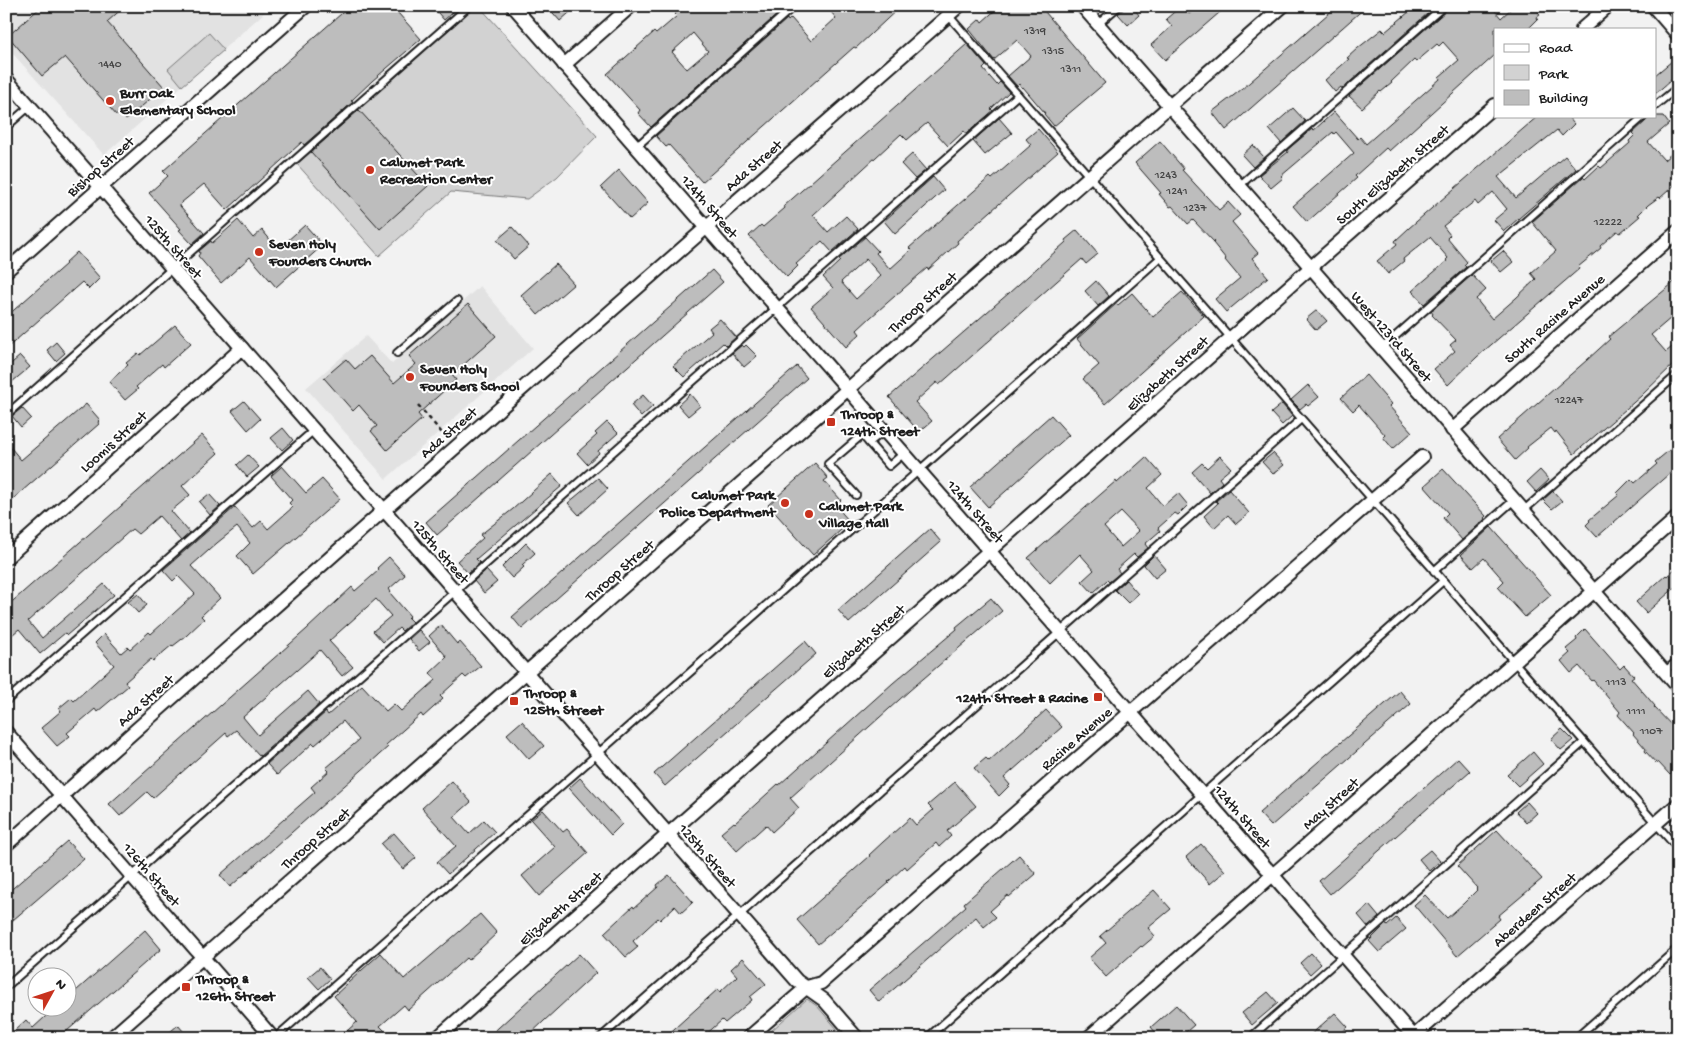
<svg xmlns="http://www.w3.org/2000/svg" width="1684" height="1044" viewBox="0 0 1684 1044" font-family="'Gochi Hand',sans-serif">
<rect width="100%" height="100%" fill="#f2f2f2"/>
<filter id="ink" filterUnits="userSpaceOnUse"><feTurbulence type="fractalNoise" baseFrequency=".02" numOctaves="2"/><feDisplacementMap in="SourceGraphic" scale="10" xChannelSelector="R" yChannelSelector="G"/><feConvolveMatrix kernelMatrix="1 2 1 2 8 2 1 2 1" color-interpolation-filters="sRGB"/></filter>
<g filter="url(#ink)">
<g fill="#e2e2e2">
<polygon points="13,6 272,6 104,155 6,46 6,12"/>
<polygon points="480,286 533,348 386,479 306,388 366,336 392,364"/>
</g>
<g fill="#d2d2d2" stroke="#777">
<polygon points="476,6 479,6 597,136 557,177 527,199 451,192 379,256 297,164"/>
<polygon points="209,33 224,50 182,86 168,69"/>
<polygon points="807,999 817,1006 845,1038 763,1038"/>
</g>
<g fill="#bdbdbd" stroke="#1c1c1c" fill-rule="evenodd">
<polygon points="42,6 125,6 107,22 164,87 126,120 120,113 117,116 65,57 42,76 8,36"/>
<polygon points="350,6 406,6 398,13 421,39 372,81 351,101 353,102 304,145 302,142 227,210 204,184 181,203 180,206 204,233 192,244 179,230 181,229 149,193 168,176 163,171"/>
<polygon points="432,6 460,6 444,20"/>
<polygon points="547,6 577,6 560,21"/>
<path d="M684 6H775L780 12 651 127 638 113 640 110 607 74 654 32 656 34 677 16 675 14ZM693 33 708 51 687 69 672 52Z"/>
<polygon points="826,6 901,6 856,48 854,47 702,182 669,145 666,147 656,136 787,19 788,21 791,18 811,41 836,18"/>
<polygon points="1000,6 1040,6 1105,83 1054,126 1044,114 1045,113 1023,87 1022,88 1019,84 1017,86 1008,76 1031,56 1017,40 994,60 969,29 980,19 982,22"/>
<polygon points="1127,6 1132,6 1139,15 1128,25 1118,14"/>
<polygon points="1181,6 1189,14 1199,6 1227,6 1165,60 1151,45 1172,26 1166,19"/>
<polygon points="1337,6 1367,6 1226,130 1212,112 1242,89"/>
<polygon points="1416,6 1436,6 1342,89 1341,87 1335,92 1325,80 1349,59 1347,58 1358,48 1382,29 1385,32"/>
<polygon points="1449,6 1491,6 1501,18 1514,6 1545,6 1538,13 1540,15 1537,17 1538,19 1528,29 1495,29 1495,55 1389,151 1386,148 1355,176 1357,178 1307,222 1293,206 1354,153 1336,132 1334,134 1333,132 1281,176 1283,178 1271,188 1259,175 1288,152 1287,150 1312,129 1313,131 1334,112 1358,139 1360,137 1366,144 1440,79 1439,77 1459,60 1443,42 1439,46 1437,44 1416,62 1414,60 1391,82 1392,83 1381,92 1380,91 1362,108 1349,96 1447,10"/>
<polygon points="967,44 986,66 983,69 997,85 1000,82 1009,92 991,109 993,111 966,134 964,131 948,146 927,123 907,140 901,134 813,215 828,232 846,216 858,229 832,252 822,241 796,264 798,266 787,277 749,236 761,225 763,227 785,208 784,206"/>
<polygon points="1672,61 1678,68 1678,74 1655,94 1655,75"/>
<polygon points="1293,108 1305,121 1281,143 1269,129"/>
<polygon points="359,110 428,186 380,229 311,152"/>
<polygon points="1538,116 1567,116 1574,124 1562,136 1557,130 1498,177 1516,198 1565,156 1576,169 1504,231 1494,220 1507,209 1493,192 1478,205 1475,201 1443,226 1450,235 1447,238 1467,262 1464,265 1466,267 1424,304 1412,291 1447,261 1446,260 1448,258 1430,237 1403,259 1404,261 1388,274 1377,261 1397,244 1395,241 1409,228"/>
<polygon points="1649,116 1663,116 1669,124 1648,142 1664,160 1678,148 1678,182 1660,198 1659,197 1648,205 1638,215 1640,216 1620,233 1617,231 1600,246 1601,248 1578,267 1579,269 1477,357 1448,385 1434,369 1455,351 1450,345 1456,340 1432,315 1433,314 1431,311 1472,275 1486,290 1476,299 1492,319 1516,298 1536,279 1531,273 1556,251 1532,222 1583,177 1585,179 1599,166 1601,168 1630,143 1629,141 1635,135 1633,133 1647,120"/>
<polygon points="999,118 1012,133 985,155 973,141"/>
<path d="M1038 129 1058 152 957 241 958 243 928 270 927 268 871 317 857 330 860 334 846 347 811 307 833 288 823 277 840 261 839 259 865 237 878 251 876 253 890 269 911 250 909 248 990 177 992 179 1031 145 1026 139ZM866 259 881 276 856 299 841 282Z"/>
<polygon points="1160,141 1184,169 1182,170 1219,210 1228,202 1240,215 1232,222 1258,253 1252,258 1268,277 1226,312 1215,299 1240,278 1225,260 1226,259 1213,243 1214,242 1193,220 1188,224 1172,206 1170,207 1159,194 1161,193 1135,163"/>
<polygon points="1253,145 1264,157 1253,167 1242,155"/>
<polygon points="912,154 926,170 915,179 901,164"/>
<polygon points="619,170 648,203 630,219 601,187"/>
<polygon points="933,177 944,190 895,234 884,221"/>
<polygon points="238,220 253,238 262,230 278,249 305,225 323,245 276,287 250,257 221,283 198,256 200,253 199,251 211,241 212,243"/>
<polygon points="512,227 529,246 514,259 497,240"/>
<polygon points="1077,230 1098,254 1086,264 1082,259 939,385 937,382 915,402 932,421 919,432 889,397 1009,293 1066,242 1065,240"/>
<polygon points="1503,251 1513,262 1501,272 1491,261"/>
<polygon points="77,252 100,278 89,289 82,282 6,349 6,317 66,264 65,263"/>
<polygon points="556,264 574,284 538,315 521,295"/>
<polygon points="712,270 723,282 437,535 426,522"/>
<polygon points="1678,279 1678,312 1651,335 1666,352 1678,342 1678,360 1641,396 1574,454 1556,431 1555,433 1551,428 1527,447 1528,448 1515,460 1497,439 1587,360 1610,339 1608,337"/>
<polygon points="1096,281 1109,296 1098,306 1085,291"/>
<polygon points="1182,292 1204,316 1105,404 1083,379 1099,365 1077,339 1116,304 1118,305 1132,293 1153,317"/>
<polygon points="468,304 496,336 452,375 456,380 418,414 422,419 387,450 371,431 377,426 359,405 353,411 324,378 346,359 355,369 370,356 394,383 416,364 409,356"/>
<polygon points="1317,310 1327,321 1316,330 1306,319"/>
<polygon points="720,319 736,337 726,346 723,343 684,377 673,366 712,332 709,328"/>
<polygon points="175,325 191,343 164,367 162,364 136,387 138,389 125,400 109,382 128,365 126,363 138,353 140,355"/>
<polygon points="56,342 65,353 56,361 47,350"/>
<polygon points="742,345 744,347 746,345 757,356 744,367 732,353"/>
<polygon points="20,356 30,367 6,387 6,368"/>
<polygon points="797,366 807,378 522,629 512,617"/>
<polygon points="1366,375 1391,404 1389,406 1412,432 1393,449 1383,437 1385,435 1359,405 1353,411 1341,398"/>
<polygon points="1308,385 1319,397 1308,406 1306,404 1300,409 1291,400"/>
<polygon points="690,394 700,406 688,416 678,405"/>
<polygon points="643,395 653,406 641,417 631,405"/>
<polygon points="244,401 260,419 248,430 232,411"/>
<polygon points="86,404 100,420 98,422 99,424 6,505 6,442 21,460"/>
<polygon points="1282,404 1292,416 1282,425 1271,413"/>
<polygon points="22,408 31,418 21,427 12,416"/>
<polygon points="1051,415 1069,435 988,507 970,487"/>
<polygon points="607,422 618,433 598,451 599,453 587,464 577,453 597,435 595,433"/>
<polygon points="283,428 293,440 282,450 271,438"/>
<polygon points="202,435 218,453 182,486 190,495 171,511 190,533 181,541 159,516 138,534 132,529 28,621 42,638 104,584 114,595 95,611 67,635 65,633 40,654 19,629 6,640 6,607"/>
<polygon points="1678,443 1678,466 1597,537 1586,525 1590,521 1589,520 1619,495 1617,493 1631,479 1635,483 1657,464 1655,462"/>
<polygon points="1273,453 1284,465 1273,474 1262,462"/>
<polygon points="248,455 259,467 247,477 237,465"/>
<polygon points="1220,456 1231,468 1219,478 1222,482 1210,493 1192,472 1202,463 1207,468"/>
<path d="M1146 457 1162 475 1148 488 1163 506 1178 493 1188 505 1178 515 1175 513 1158 528 1160 531 1145 544 1148 548 1137 557 1134 554 1117 569 1120 573 1109 582 1107 580 1093 593 1082 581 1094 570 1080 554 1050 583 1028 558 1101 494 1116 481 1117 483ZM1121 512 1139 531 1121 547 1104 527Z"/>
<polygon points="815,463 828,478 824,481 841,500 835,505 850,522 813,555 768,505"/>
<polygon points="282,466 306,493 322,479 340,499 253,574 237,556 250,543 237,527 217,543 191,566 220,598 201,616 204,619 186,636 173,646 172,645 153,661 151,659 125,682 128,686 97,712 95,709 67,733 70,736 57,746 41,728 61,711 59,708 71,698 74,701 114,665 95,643 104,634 121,653 128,647 130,649 149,632 151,634 195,594 178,576 173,581 163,570 235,507 253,528 261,521 268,529 293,507 289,503 292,500 271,476"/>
<polygon points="1443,469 1486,516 1484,518 1485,519 1462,540 1443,518 1448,513 1424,486"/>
<polygon points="1540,470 1549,480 1536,492 1527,482"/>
<polygon points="552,474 562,486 476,559 480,563 468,573 457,561 483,538 480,535 513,509"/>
<polygon points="598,478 608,489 579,515 568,503"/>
<polygon points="1229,490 1249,513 1236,524 1228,515 1214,528 1204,516 1218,503 1216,501"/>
<polygon points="1553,491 1562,501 1552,509 1543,500"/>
<polygon points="209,494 220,506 210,515 199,502"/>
<polygon points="1491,527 1551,595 1525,617 1498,587 1504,581 1484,558 1473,568 1461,555"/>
<polygon points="930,529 941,542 849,623 838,610"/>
<polygon points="526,543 535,553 522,565 524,567 512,578 502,567"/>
<polygon points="1154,555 1166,569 1155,578 1144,565"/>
<polygon points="389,557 405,575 389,589 391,592 390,593 410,616 408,618 412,622 402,631 399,628 383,642 373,631 391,616 376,599 329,641 353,667 342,676 320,650 243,717 258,735 308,691 319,704 260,756 236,730 228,736 226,733 153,798 147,792 120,816 109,804 307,629 352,587 355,591 379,570 377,568"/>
<polygon points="1678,566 1678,585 1646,613 1636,602 1666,575 1667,576"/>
<polygon points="486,570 497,582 484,593 474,581"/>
<polygon points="1126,580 1138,594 1128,603 1115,590"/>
<polygon points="138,594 147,605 138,613 128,602"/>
<polygon points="991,598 1002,611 909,691 790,798 799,808 784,821 772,832 766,825 737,851 721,833 734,822 735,823 778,784 779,785 893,683 957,629 956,627"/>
<polygon points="441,625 457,644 460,642 481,666 466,678 463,675 440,696 443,699 423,717 421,714 386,745 388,747 230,887 220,875 315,792 311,787 329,771 326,768 359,740 343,721 315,745 313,743 277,775 267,764 326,712 328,715 362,685 386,711 394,704 401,711 436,680 430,673 447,657 429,636"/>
<polygon points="1585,629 1620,669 1624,665 1634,676 1631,678 1655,706 1654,707 1678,732 1678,768 1670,775 1658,762 1657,764 1645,751 1646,749 1633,734 1634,733 1618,715 1620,712 1593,680 1592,681 1579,666 1571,673 1561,661 1570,653 1566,649 1577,640 1576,638"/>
<polygon points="419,630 430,642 419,651 409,639"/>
<polygon points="805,641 816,654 665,786 654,774"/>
<polygon points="1400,691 1411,704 1271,826 1259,813"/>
<polygon points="1046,710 1062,727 1004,778 1010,785 999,796 974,768 986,758 989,761"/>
<polygon points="522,721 544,746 529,759 507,734"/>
<polygon points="1562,729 1573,740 1561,750 1551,739"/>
<polygon points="1533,752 1543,764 1518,786 1507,775"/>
<polygon points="1458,758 1470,771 1330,894 1319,881"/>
<polygon points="580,778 622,824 611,835 569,788"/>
<polygon points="452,781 471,802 454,817 469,834 484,820 495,832 448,874 437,862 456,846 422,808"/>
<polygon points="955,782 976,806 947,831 951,836 939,847 936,843 907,869 905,866 888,882 889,883 818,944 797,920 870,856 869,855 883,842 910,818 916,825 933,810 928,805"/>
<polygon points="1527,802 1537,813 1526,823 1516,812"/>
<polygon points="543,810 563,832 567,829 588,853 539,896 522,876 555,847 531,820"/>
<polygon points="1497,830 1542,879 1498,916 1500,919 1457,956 1414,905 1425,895 1447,918 1463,904 1477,890 1476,889 1477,888 1457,866"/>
<polygon points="394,833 416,858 403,869 381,844"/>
<polygon points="67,841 84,859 6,926 6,894"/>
<polygon points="1201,844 1225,871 1210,884 1186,857"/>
<polygon points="1430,850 1440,861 1429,871 1419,859"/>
<polygon points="1019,855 1036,874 1009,897 1008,895 990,911 996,917 984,927 976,917 879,1002 869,990 966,906 964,903"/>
<polygon points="669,875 693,902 681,913 675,906 660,920 658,918 633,941 638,947 626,957 604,933 633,906 634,908 658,887 657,885"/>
<polygon points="1154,890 1171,909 1148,928 1155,936 1142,947 1141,946 1106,977 1089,958 1106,943 1100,936"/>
<polygon points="1369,905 1379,917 1368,927 1358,915"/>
<polygon points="480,914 497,933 480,949 468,960 466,958 408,1010 404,1005 380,1026 385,1031 378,1038 339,1038 357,1022 334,996 362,970 381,953 404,979"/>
<polygon points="1396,918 1406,929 1379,952 1369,941 1386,924 1387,926"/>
<polygon points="145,930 161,949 59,1038 20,1038 14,1031 26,1020 33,1028 57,1006 68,1006 68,998"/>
<polygon points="1311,953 1321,964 1310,974 1300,963"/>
<polygon points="579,954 596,973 544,1021 526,1038 487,1038"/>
<polygon points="743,958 766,984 750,997 752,1000 725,1023 722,1020 702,1038 664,1038 718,989 720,992 737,976 731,969"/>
<polygon points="320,967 330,979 319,989 308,977"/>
<polygon points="1268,992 1278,1003 1252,1025 1242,1013"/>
<polygon points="1176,1005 1194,1025 1179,1038 1160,1038 1151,1027"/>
<polygon points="1335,1013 1348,1027 1336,1038 1307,1038"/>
<polygon points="178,1025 189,1038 163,1038"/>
</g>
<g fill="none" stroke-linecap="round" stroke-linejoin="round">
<g stroke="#1c1c1c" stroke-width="10">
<g id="service">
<polyline points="948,15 1678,849"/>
<polyline points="1098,24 1119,6"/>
<polyline points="1655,106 1678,87"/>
<polyline points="6,127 30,106"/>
<polyline points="636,147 794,6"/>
<polyline points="1239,186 1444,6"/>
<polyline points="1381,349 1644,116"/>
<polyline points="397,353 457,301"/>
<polyline points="6,415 469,6"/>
<polyline points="869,443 884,431"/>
<polyline points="856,495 828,464 862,435 889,466 904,453"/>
<polyline points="1523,511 1678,374"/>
<polyline points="1434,571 1514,500"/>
<polyline points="1664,672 1678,660"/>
<polyline points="6,701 314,430"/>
<polyline points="6,987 1018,95"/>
<polyline points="275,1038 1160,258"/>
<polyline points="600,1038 1301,419"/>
<polyline points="927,1038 1443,581"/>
<polyline points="1250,1038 1584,742"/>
<polyline points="1576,1038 1678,948"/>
</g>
</g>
<g stroke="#1c1c1c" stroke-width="16">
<g id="minor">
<polyline points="513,6 1415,1038"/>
<polyline points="1082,6 1678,687"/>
<polyline points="1653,6 1678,35"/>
<polyline points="1582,29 1608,6"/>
<polyline points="564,65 631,6"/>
<polyline points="6,79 797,981 824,1000 857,1038"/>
<polyline points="6,271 306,6"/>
<polyline points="1452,430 1678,231"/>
<polyline points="6,558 242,348"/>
<polyline points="6,732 273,1038"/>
<polyline points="6,845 384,510 959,6"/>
<polyline points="111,1038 1283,6"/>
<polyline points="437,1038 1495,105"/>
<polyline points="748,1038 807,987 821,983 1422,457"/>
<polyline points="1088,1038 1678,517"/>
<polyline points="1412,1038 1678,804"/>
</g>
</g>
<polyline stroke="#1c1c1c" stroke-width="2.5" stroke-dasharray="4 4" stroke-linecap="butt" points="418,405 442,433"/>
<use href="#service" stroke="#fff" stroke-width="6"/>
<use href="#minor" stroke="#fff" stroke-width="12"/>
</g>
</g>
<g fill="#c8321e" stroke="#fff" stroke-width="2">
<circle cx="110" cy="101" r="5"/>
<circle cx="370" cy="170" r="5"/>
<circle cx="259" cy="252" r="5"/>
<circle cx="410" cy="377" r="5"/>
<rect x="826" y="417" width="10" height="10" rx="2.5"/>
<circle cx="785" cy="503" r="5"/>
<circle cx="809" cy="514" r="5"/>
<rect x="1093" y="692" width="10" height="10" rx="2.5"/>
<rect x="509" y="696" width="10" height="10" rx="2.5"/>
<rect x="181" y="982" width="10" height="10" rx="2.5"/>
</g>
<g text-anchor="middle" stroke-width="4" stroke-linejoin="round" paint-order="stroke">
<g font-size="12" fill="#444">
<text x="1035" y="34">1319</text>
<text x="1053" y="54">1315</text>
<text x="110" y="67">1440</text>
<text x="1071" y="72">1311</text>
<text x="1166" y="178">1243</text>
<text x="1177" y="194">1241</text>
<text x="1195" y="211">1237</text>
<text x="1608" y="225">12222</text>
<text x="1569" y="403">12247</text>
<text x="1616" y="685">1113</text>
<text x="1636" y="714">1111</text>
<text x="1651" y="734">1107</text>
</g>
<g font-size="15" font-weight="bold" fill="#1c1c1c" stroke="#fff" text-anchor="start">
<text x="120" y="97">Burr Oak<tspan x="120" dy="17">Elementary School</tspan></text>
<text x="380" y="166">Calumet Park<tspan x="380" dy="17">Recreation Center</tspan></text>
<text x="269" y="248">Seven Holy<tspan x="269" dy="17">Founders Church</tspan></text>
<text x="420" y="373">Seven Holy<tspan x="420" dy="17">Founders School</tspan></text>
<text x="841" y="418">Throop &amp;<tspan x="841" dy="17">124th Street</tspan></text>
<text x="775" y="499" text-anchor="end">Calumet Park<tspan x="775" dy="17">Police Department</tspan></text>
<text x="819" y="510">Calumet Park<tspan x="819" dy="17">Village Hall</tspan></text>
<text x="524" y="697">Throop &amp;<tspan x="524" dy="17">125th Street</tspan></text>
<text x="1088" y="702" text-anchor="end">124th Street &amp; Racine</text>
<text x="196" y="983">Throop &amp;<tspan x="196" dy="17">126th Street</tspan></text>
</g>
<g font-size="15" fill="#1c1c1c" stroke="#fff">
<text transform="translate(753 165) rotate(-41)" y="5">Ada Street</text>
<text transform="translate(100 166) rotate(-41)" y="5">Bishop Street</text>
<text transform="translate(1392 174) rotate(-41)" y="5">South Elizabeth Street</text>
<text transform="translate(710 206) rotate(49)" y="5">124th Street</text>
<text transform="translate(174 246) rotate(49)" y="5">125th Street</text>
<text transform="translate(922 302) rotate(-41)" y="5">Throop Street</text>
<text transform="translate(1554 318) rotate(-41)" y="5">South Racine Avenue</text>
<text transform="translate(1392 336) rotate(49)" y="5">West 123rd Street</text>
<text transform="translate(1167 373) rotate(-42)" y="5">Elizabeth Street</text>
<text transform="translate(448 432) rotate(-41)" y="5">Ada Street</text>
<text transform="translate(113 441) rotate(-42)" y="5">Loomis Street</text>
<text transform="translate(976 511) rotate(49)" y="5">124th Street</text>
<text transform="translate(441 551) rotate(49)" y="5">125th Street</text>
<text transform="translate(619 570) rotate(-41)" y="5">Throop Street</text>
<text transform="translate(863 641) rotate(-41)" y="5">Elizabeth Street</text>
<text transform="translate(145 700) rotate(-42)" y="5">Ada Street</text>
<text transform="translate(1076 738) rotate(-41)" y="5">Racine Avenue</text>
<text transform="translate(1330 803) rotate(-42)" y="5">May Street</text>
<text transform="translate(1243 816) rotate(49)" y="5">124th Street</text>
<text transform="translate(315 838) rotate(-41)" y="5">Throop Street</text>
<text transform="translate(708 855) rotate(49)" y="5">125th Street</text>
<text transform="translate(152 874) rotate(49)" y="5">126th Street</text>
<text transform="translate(560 908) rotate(-41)" y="5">Elizabeth Street</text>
<text transform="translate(1534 909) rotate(-41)" y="5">Aberdeen Street</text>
</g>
</g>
<rect width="1684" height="1044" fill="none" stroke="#fff" stroke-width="25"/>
<rect x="12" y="12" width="1659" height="1019" fill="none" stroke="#1c1c1c" stroke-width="2" filter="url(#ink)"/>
<rect x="1494" y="28" width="162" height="90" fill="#ffffff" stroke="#a4a4a4"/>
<rect x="1504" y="44" width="25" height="8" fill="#ffffff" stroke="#a4a4a4"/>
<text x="1539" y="52" font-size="15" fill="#1c1c1c">Road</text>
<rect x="1504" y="65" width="25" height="15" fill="#d2d2d2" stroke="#a4a4a4"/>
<text x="1539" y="78" font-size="15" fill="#1c1c1c">Park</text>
<rect x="1504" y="90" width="25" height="15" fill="#bdbdbd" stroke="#a4a4a4"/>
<text x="1539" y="102" font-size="15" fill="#1c1c1c">Building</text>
<g transform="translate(52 992) rotate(50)"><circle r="24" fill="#ffffff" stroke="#a4a4a4"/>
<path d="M0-4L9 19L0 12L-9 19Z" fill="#c8321e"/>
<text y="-8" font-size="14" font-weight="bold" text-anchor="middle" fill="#1c1c1c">N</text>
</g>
</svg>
